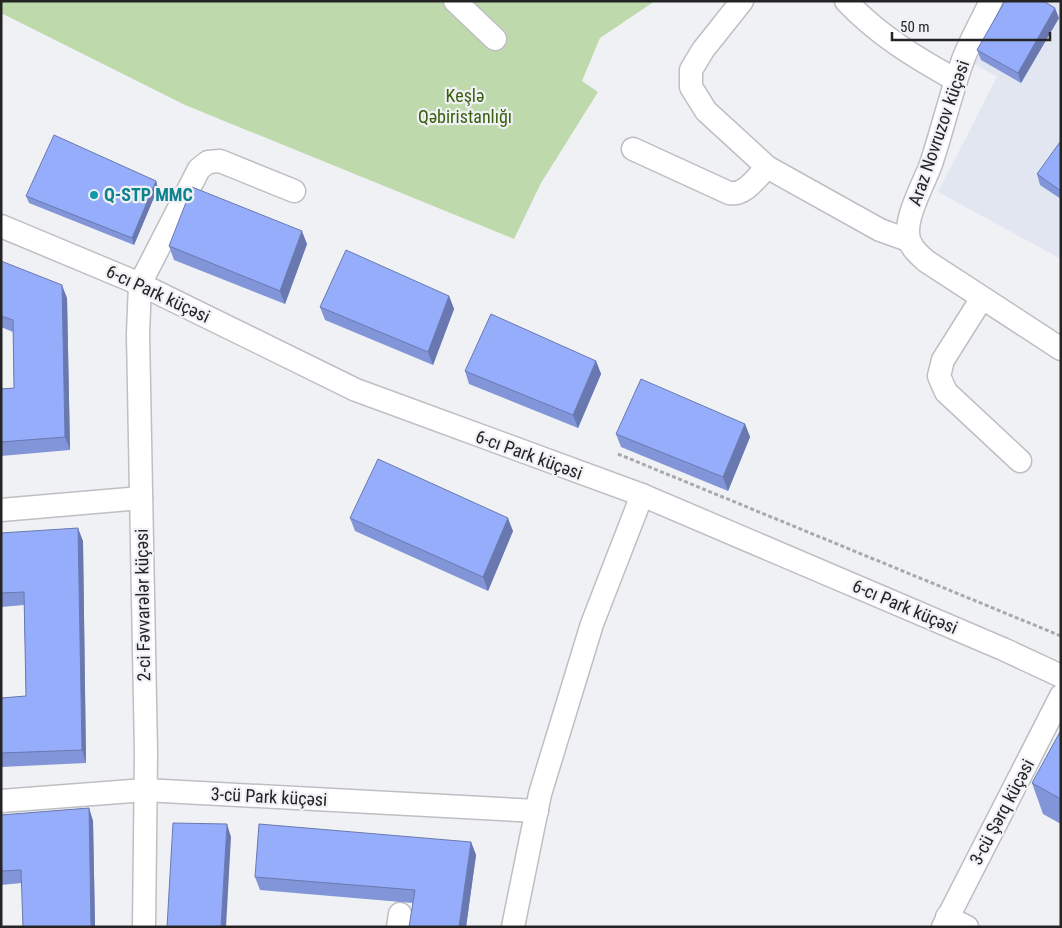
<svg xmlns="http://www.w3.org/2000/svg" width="1062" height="928" viewBox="0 0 1062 928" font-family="'Roboto Condensed',sans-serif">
<rect width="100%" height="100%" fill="#f0f1f4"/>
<polygon fill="#e2e6f0" points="1013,1 1061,1 1061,259 938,192 997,77 974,64"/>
<polygon fill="#bedaac" points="1,1 655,1 600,38 582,81 598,92 541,183 514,239 185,105 1,13"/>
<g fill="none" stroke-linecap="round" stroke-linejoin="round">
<g stroke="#bebfc2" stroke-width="25">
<g id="minor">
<polyline points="455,1 495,39"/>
<polyline points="742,1 703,50 691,70 691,87 706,111 767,167 880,230 908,240"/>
<path d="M846 1C878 35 916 58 956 80"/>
<path d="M991 1C982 20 972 38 964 57 951 92 943 128 931 164 924 183 907 213 908 233 908 245 917 253 926 261L1061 349"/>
<path d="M633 149 729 193C745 196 757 177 767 167"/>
<polyline points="1,226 140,284 356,390 642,495 1003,649 1061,676"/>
<polyline points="982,298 943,360 939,376 946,392 1020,461"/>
<polyline points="1,510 141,498"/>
<polyline points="1,801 145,790 537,811"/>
<polyline points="947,917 967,927"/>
<polyline points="144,927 146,753 138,334 140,284 199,169 208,162 220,161 294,191"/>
<polyline points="398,927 400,914"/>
<polyline points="513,927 540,794 592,624 642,495"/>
<polyline points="943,927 1061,696"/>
</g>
</g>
<polyline stroke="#a9a9ac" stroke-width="3" stroke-dasharray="4 2.5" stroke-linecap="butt" points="618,454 1061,636"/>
<use href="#minor" stroke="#fff" stroke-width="22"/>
</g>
<g fill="#8195d8">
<polygon points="1059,18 1021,83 981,60 977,50"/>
<polygon points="1061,143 1061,199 1040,185 1037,174"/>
<polygon points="156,181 158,188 134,245 29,203 26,196"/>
<polygon points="307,244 285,304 174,260 169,246"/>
<polygon points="1,261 67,298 70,450 1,456 1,389 14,388 13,332 1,327"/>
<polygon points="449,296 454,309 433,365 325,320 320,307"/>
<polygon points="596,361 601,374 578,428 469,384 465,371"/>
<polygon points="745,424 750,437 728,491 621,447 616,434"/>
<polygon points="350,518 513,531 488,591 355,531"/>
<polygon points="1,533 83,541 86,763 1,767 1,698 26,696 24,605 1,607"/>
<polygon points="1061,730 1061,824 1043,814 1032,783"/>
<polygon points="89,808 93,821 95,927 23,927 22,883 1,885 1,815"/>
<polygon points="471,842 476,855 466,927 409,927 413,903 260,890 255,877"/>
</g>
<g fill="#6979b0">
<polygon points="1055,8 1059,18 1021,83 1018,73"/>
<polygon points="156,181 158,188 134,245 132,238"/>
<polygon points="302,231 307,244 285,304 280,291"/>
<polygon points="62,285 67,298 70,450 65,437"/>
<polygon points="449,296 454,309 433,365 428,352"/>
<polygon points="596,361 601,374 578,428 573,415"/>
<polygon points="745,424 750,437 728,491 723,477"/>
<polygon points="508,518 513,531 488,591 483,577"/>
<polygon points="78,528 83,541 86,763 82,750"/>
<polygon points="89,808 93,821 95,927 91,927"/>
<polygon points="227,824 231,837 226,927 221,927"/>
<polygon points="471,842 476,855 466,927 459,927"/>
</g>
<g fill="#96adfb" stroke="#6979b0">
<polygon points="1005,1 1043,1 1055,8 1018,73 977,50"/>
<polygon points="54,135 156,181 132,238 26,196"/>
<polygon points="1060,142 1061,143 1061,191 1037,174"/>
<polygon points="192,187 302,231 280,291 169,246"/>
<polygon points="346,250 449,296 428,352 320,307"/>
<polygon points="1,261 62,285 65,437 1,442 1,389 14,388 13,320 1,316"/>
<polygon points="491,314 596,361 573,415 465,371"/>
<polygon points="641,379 745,424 723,477 616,434"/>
<polygon points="378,459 508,518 483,577 350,518"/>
<polygon points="78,528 82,750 1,753 1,698 26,696 24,592 1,593 1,533"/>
<polygon points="1061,730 1061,799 1032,783"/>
<polygon points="89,808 91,927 23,927 21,870 1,871 1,815"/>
<polygon points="173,823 227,824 221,927 167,927"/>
<polygon points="259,824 471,842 459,927 409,927 415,890 255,877"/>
</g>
<circle fill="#0f9aa8" stroke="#f0f1f4" stroke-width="2" cx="94" cy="195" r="5"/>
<g text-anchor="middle" stroke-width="4.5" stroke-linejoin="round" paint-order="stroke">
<g font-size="18" fill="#39600e" stroke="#f0f1f4">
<text x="465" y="102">Keşlə<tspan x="465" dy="21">Qəbiristanlığı</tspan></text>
</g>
<g font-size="18" fill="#242425" stroke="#f0f1f4">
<text transform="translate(939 133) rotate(-71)" y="6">Araz Novruzov küçəsi</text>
<text transform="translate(158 294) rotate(25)" y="6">6-cı Park küçəsi</text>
<text transform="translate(529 455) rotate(20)" y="6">6-cı Park küçəsi</text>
<text transform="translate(143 605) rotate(-91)" y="6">2-ci Fəvvarələr küçəsi</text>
<text transform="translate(905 607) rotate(23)" y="6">6-cı Park küçəsi</text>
<text transform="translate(269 797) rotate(3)" y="6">3-cü Park küçəsi</text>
<text transform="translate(1002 812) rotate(-62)" y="6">3-cü Şərq küçəsi</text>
</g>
<g font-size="18" font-weight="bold" fill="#0d838f" stroke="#f0f1f4" text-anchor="start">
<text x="104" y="201">Q-STP MMC</text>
</g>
</g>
<rect width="1062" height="928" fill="none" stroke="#242425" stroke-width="5"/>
<path d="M892 32v8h158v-8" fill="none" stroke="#242425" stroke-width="2.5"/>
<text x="900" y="32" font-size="15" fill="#242425" stroke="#f0f1f4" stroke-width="4" paint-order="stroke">50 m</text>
</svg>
